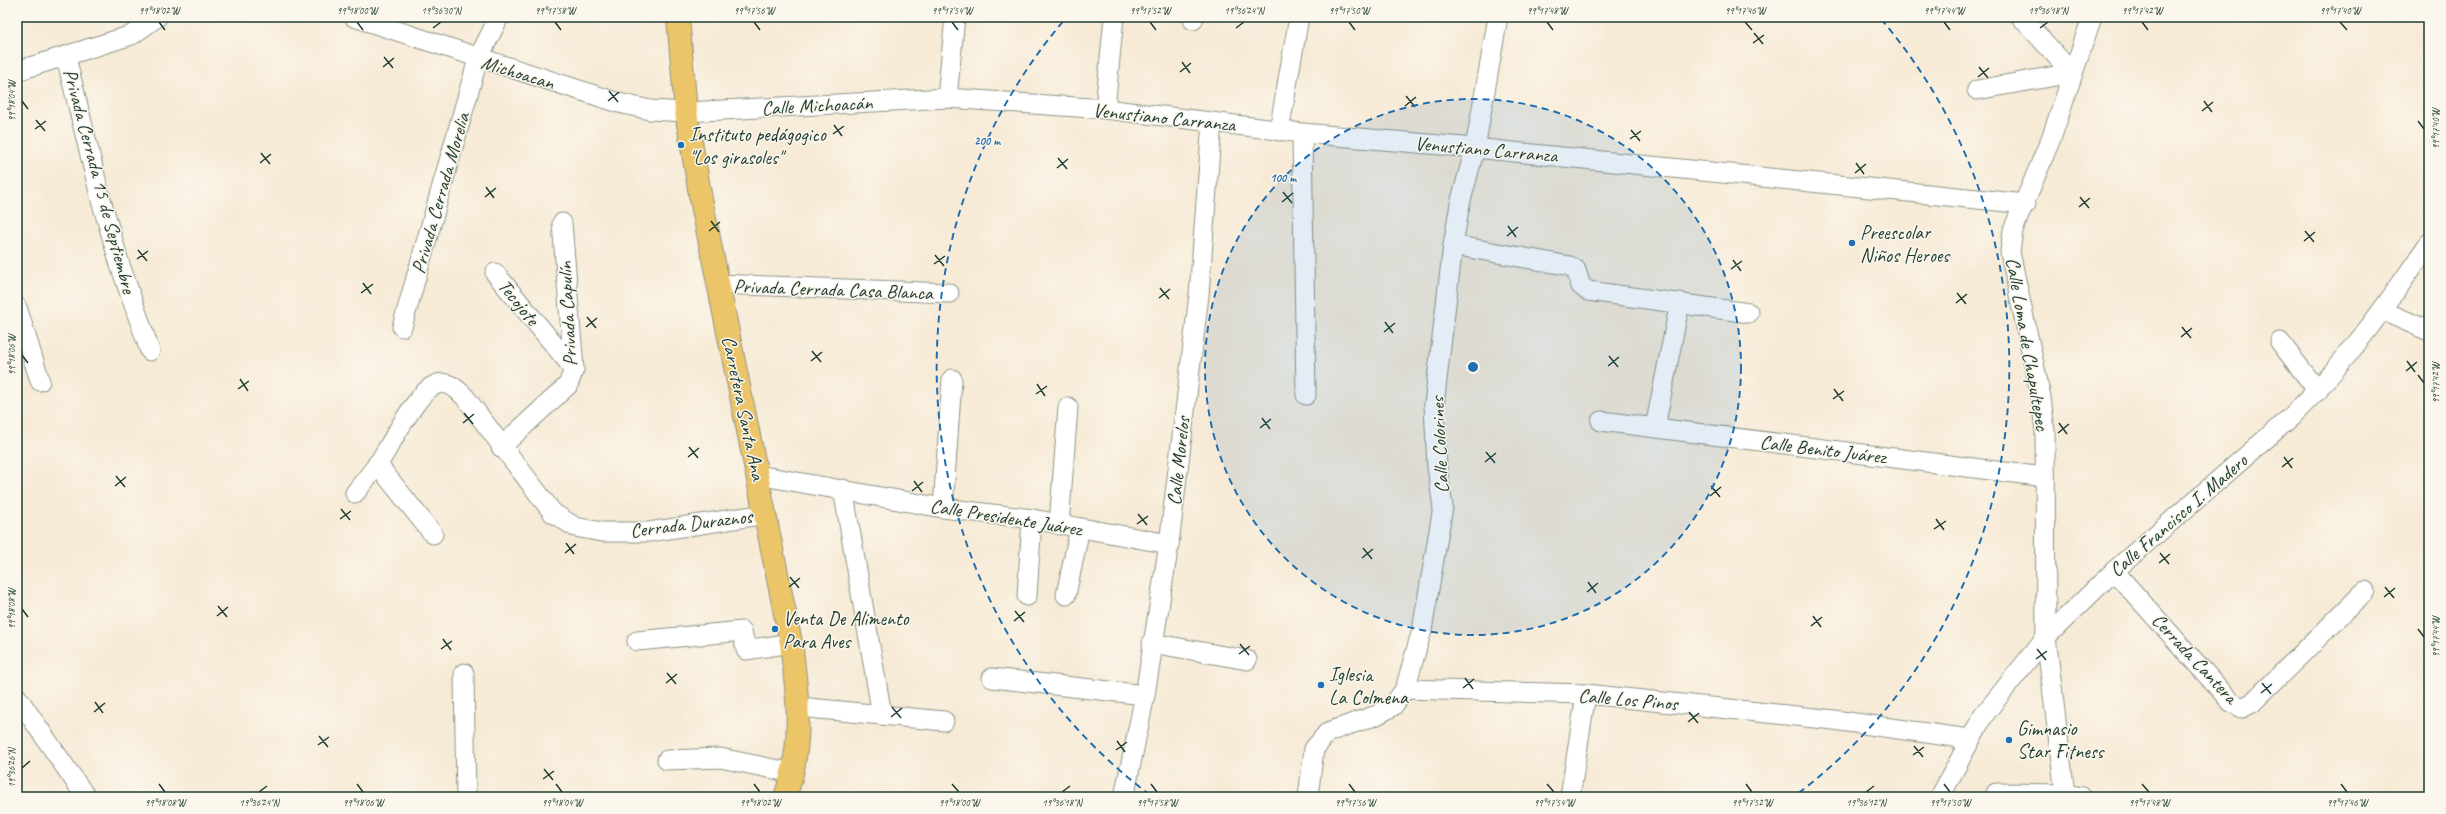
<svg xmlns="http://www.w3.org/2000/svg" width="2446" height="814" viewBox="0 0 2446 814" font-family="Caveat,sans-serif">
<rect width="100%" height="100%" fill="#fbf7ec"/>
<filter id="ink" filterUnits="userSpaceOnUse"><feTurbulence type="fractalNoise" baseFrequency=".025" numOctaves="2"/><feDisplacementMap in="SourceGraphic" scale="8" xChannelSelector="R" yChannelSelector="G"/><feConvolveMatrix kernelMatrix="1 2 1 2 8 2 1 2 1" color-interpolation-filters="sRGB"/></filter>
<filter id="wash" filterUnits="userSpaceOnUse"><feTurbulence type="fractalNoise" baseFrequency=".012" numOctaves="4" result="noise"/><feDisplacementMap in="SourceGraphic" scale="16" xChannelSelector="R" yChannelSelector="G"/><feGaussianBlur stdDeviation="0.9" result="paint"/><feColorMatrix in="noise" values="0 0 0 0 0 0 0 0 0 0 0 0 0 0 0 0 0 1.4 0 .05"/><feComposite in="paint" operator="in"/></filter>
<g filter="url(#wash)">
<rect width="100%" height="100%" fill="#f7ead6"/>
</g>
<g filter="url(#ink)">
<g fill="none" stroke-linecap="round" stroke-linejoin="round">
<g stroke="#8b9485" stroke-width="21">
<g id="minor">
<polyline points="354,17 619,103 650,110 686,112 947,98 1105,109 1302,133 1475,148 2026,204"/>
<polyline points="2021,17 2072,73"/>
<polyline points="1193,20 1194,17"/>
<polyline points="66,57 101,200 120,265 150,351"/>
<polyline points="17,71 132,35 157,17"/>
<polyline points="1977,90 2072,73"/>
<polyline points="947,98 955,17"/>
<polyline points="1105,109 1114,17"/>
<polyline points="1279,131 1299,17"/>
<polyline points="1302,133 1306,395"/>
<polyline points="1453,245 1570,266 1576,270 1581,286 1588,291 1749,313"/>
<polyline points="495,273 574,369"/>
<polyline points="717,284 949,293"/>
<polyline points="17,307 40,381"/>
<polyline points="2383,311 2429,331"/>
<polyline points="402,327 478,59 499,17"/>
<polyline points="2280,342 2318,391"/>
<polyline points="1601,421 2045,477"/>
<polyline points="1655,427 1680,302"/>
<polyline points="501,447 568,385 574,369 562,223"/>
<polyline points="377,464 433,534"/>
<polyline points="758,475 943,508 1032,519 1169,544"/>
<polyline points="843,489 882,715"/>
<path d="M355 493C362 484 370 474 378 464 390 446 416 394 433 386 446 379 455 387 465 397L553 513 575 527 602 532H649L766 514"/>
<polyline points="943,508 952,379"/>
<polyline points="1059,525 1068,407"/>
<polyline points="2114,571 2231,702 2242,708 2252,703 2365,591"/>
<polyline points="1066,595 1080,528"/>
<polyline points="1027,596 1032,519"/>
<polyline points="637,641 742,631 746,650 791,643"/>
<polyline points="1152,643 1247,660"/>
<polyline points="464,673 466,797"/>
<polyline points="992,678 1145,695"/>
<polyline points="1405,689 1586,694 1834,720 1969,739"/>
<polyline points="17,697 86,797"/>
<polyline points="799,707 944,721"/>
<polyline points="667,760 720,758 793,773"/>
<polyline points="1996,793 2065,794 2083,797"/>
<polyline points="2065,794 2046,637 2045,431 2041,397 2010,252 2013,230 2052,136 2092,17"/>
<polyline points="1124,797 1145,695 1169,544 1199,295 1212,122"/>
<polyline points="1308,797 1314,749 1328,732 1377,715 1393,706 1405,689 1422,630 1443,507 1437,467 1434,405 1453,245 1460,204 1475,148 1498,17"/>
<polyline points="1570,797 1586,694"/>
<path d="M1940 797 1983 716 2046 637 2114 571 2291 417C2345 364 2387 305 2429 243"/>
</g>
</g>
<g stroke="#8b9485" stroke-width="24">
<path id="major" d="M678 17 686 112 700 194 791 643C798 696 804 745 785 797"/>
</g>
<use href="#minor" stroke="#fff" stroke-width="19"/>
<use href="#major" stroke="#edc569" stroke-width="22"/>
</g>
</g>
<path fill="none" stroke="#1f3d34" stroke-width="1.5" d="M159 22 165 30M357 22 363 30M555 22 561 30M754 22 760 30M952 22 958 30M1150 22 1156 30M1349 22 1355 30M1547 22 1553 30M1745 22 1752 30M1944 22 1950 30M2142 22 2148 30M2340 22 2347 30M433 28 441 22M1236 28 1244 22M2040 28 2048 22M1754 33 1763 44M1753 43 1764 35M384 57 393 68M1182 62 1190 73M383 67 394 58M1979 67 1988 78M1180 72 1191 63M1978 77 1989 68M609 91 618 102M1406 96 1415 107M22 101 28 109M608 101 619 92M2204 101 2212 112M1405 106 1416 97M2202 111 2213 102M36 120 45 131M2418 121 2424 129M834 125 842 136M35 129 46 121M1631 130 1640 141M833 134 844 126M1630 139 1641 131M261 153 270 164M1058 158 1067 169M260 163 271 154M1856 163 1864 174M1057 168 1068 159M1855 173 1866 164M486 187 494 198M1283 192 1292 203M485 197 496 188M2080 197 2089 208M1282 202 1293 193M2079 207 2090 198M711 221 719 232M1508 226 1516 237M709 231 720 222M2305 231 2314 242M1507 236 1518 227M2304 241 2315 232M138 250 147 261M935 255 944 266M137 259 148 251M1733 260 1741 271M934 264 945 256M1731 269 1742 261M363 283 371 294M1160 288 1169 299M361 293 373 284M1957 293 1966 304M1159 298 1170 289M1956 303 1967 294M587 317 596 328M1385 322 1393 333M586 327 597 318M2182 327 2191 338M1384 332 1395 323M2181 337 2192 328M812 351 821 362M22 355 28 363M1609 356 1618 367M811 361 822 352M2407 361 2415 372M1608 366 1619 357M2406 371 2417 362M2418 375 2424 383M240 379 248 391M1037 384 1045 396M238 389 249 381M1834 389 1843 401M1036 394 1047 386M1833 399 1844 391M464 413 473 424M1262 418 1270 429M463 423 474 414M2059 423 2067 434M1260 428 1271 419M2058 433 2069 424M689 447 698 458M1486 452 1495 463M688 457 699 448M2284 457 2292 468M1485 462 1496 453M2282 467 2293 458M116 476 125 487M914 481 922 492M115 486 126 477M1711 486 1720 497M912 491 923 482M1710 496 1721 487M341 509 350 520M1138 514 1147 525M340 519 351 511M1936 519 1944 530M1137 524 1148 516M1934 529 1946 521M566 543 574 554M1363 548 1372 559M565 553 576 544M2160 553 2169 564M1362 558 1373 549M2159 563 2170 554M790 577 799 588M1588 582 1596 593M789 587 800 578M2385 587 2394 598M1587 592 1598 583M2384 597 2395 588M218 606 227 617M22 609 28 617M1015 611 1024 622M217 616 228 607M1813 616 1821 627M1014 621 1025 612M1811 626 1822 617M2418 629 2424 637M443 639 451 650M1240 644 1249 655M441 649 452 641M2037 649 2046 660M1239 654 1250 646M2036 659 2047 651M667 673 676 684M1465 678 1473 689M666 683 677 674M2262 683 2271 694M1463 688 1474 679M2261 693 2272 684M95 702 103 713M892 707 901 718M94 712 105 703M1689 712 1698 723M891 717 902 708M1688 722 1699 713M319 736 328 747M1117 741 1125 752M318 745 329 737M1914 746 1923 757M1116 750 1127 742M1913 755 1924 747M22 768 30 761M544 769 553 780M543 779 554 771M159 784 165 792M357 784 363 792M556 784 562 792M754 784 760 792M952 784 959 792M1151 784 1157 792M1349 784 1355 792M1547 784 1554 792M1746 784 1752 792M1944 784 1950 792M2142 784 2149 792M2341 784 2347 792M259 792 267 786M1062 792 1070 786M1866 792 1874 786"/>
<circle cx="1473" cy="367" r="268" fill="#1f6fb2" fill-opacity=".12"/>
<g fill="none" stroke="#1f6fb2" stroke-width="2" stroke-dasharray="7 5">
<circle cx="1473" cy="367" r="268"/>
<path d="M1150 795A536 536 0 0 1 1065 19M1881 19A536 536 0 0 1 1796 795"/>
</g>
<g fill="#1f6fb2" stroke="#fbf7ec" stroke-width="1.5">
<circle cx="681" cy="145" r="4"/>
<circle cx="1852" cy="243" r="4"/>
<circle cx="775" cy="629" r="4"/>
<circle cx="1321" cy="685" r="4"/>
<circle cx="2009" cy="740" r="4"/>
</g>
<g text-anchor="middle" stroke-width="3" stroke-linejoin="round" paint-order="stroke">
<g font-size="20" fill="#1f3d34" stroke="#fbf7ec">
<text transform="translate(518 72) rotate(17)" y="7">Michoacan</text>
<text transform="translate(817 105) rotate(-3)" y="7">Calle Michoacán</text>
<text transform="translate(1164 117) rotate(6)" y="7">Venustiano Carranza</text>
<text transform="translate(1486 149) rotate(5)" y="7">Venustiano Carranza</text>
<text transform="translate(100 181) rotate(75)" y="7">Privada Cerrada 15 de Septiembre</text>
<text transform="translate(440 193) rotate(-74)" y="7">Privada Cerrada Morelia</text>
<text transform="translate(833 289) rotate(2)" y="7">Privada Cerrada Casa Blanca</text>
<text transform="translate(519 302) rotate(51)" y="7">Tecojote</text>
<text transform="translate(567 314) rotate(-93)" y="7">Privada Capulín</text>
<text transform="translate(2028 344) rotate(80)" y="7">Calle Loma de Chapultepec</text>
<text transform="translate(744 408) rotate(78)" y="7">Carretera Santa Ana</text>
<text transform="translate(1439 445) rotate(-93)" y="7">Calle Colorines</text>
<text transform="translate(1823 449) rotate(7)" y="7">Calle Benito Juárez</text>
<text transform="translate(1178 461) rotate(-84)" y="7">Calle Morelos</text>
<text transform="translate(2178 515) rotate(-41)" y="7">Calle Francisco I. Madero</text>
<text transform="translate(1006 517) rotate(9)" y="7">Calle Presidente Juárez</text>
<text transform="translate(691 523) rotate(-7)" y="7">Cerrada Duraznos</text>
<text transform="translate(2195 658) rotate(47)" y="7">Cerrada Cantera</text>
<text transform="translate(1628 699) rotate(5)" y="7">Calle Los Pinos</text>
</g>
<g font-size="20" fill="#1f3d34" stroke="#fbf7ec" text-anchor="start">
<text x="689" y="141">Instituto pedágogico<tspan x="689" dy="23">"Los girasoles"</tspan></text>
<text x="1860" y="239">Preescolar<tspan x="1860" dy="23">Niños Heroes</tspan></text>
<text x="783" y="625">Venta De Alimento<tspan x="783" dy="23">Para Aves</tspan></text>
<text x="1329" y="681">Iglesia<tspan x="1329" dy="23">La Colmena</tspan></text>
<text x="2017" y="735">Gimnasio<tspan x="2017" dy="23">Star Fitness</tspan></text>
</g>
</g>
<circle cx="1473" cy="367" r="6" fill="#1f6fb2" stroke="#fbf7ec" stroke-width="2"/>
<g font-size="12" text-anchor="middle" font-weight="bold" fill="#1f6fb2" stroke="#fbf7ec" stroke-width="3" stroke-linejoin="round" paint-order="stroke">
<text x="987" y="145">200 m</text>
<text x="1283" y="182">100 m</text>
</g>
<rect width="2446" height="814" fill="none" stroke="#fbf7ec" stroke-width="44"/>
<rect x="22" y="22" width="2402" height="770" fill="none" stroke="#1f3d34" stroke-width="1.5"/>
<g font-size="10" text-anchor="middle" fill="#1f3d34">
<text x="159" y="14">99°18'02"W</text>
<text x="357" y="14">99°18'00"W</text>
<text x="441" y="14">19°36'30"N</text>
<text x="555" y="14">99°17'58"W</text>
<text x="754" y="14">99°17'56"W</text>
<text x="952" y="14">99°17'54"W</text>
<text x="1150" y="14">99°17'52"W</text>
<text x="1244" y="14">19°36'24"N</text>
<text x="1349" y="14">99°17'50"W</text>
<text x="1547" y="14">99°17'48"W</text>
<text x="1745" y="14">99°17'46"W</text>
<text x="1944" y="14">99°17'44"W</text>
<text x="2048" y="14">19°36'18"N</text>
<text x="2142" y="14">99°17'42"W</text>
<text x="2340" y="14">99°17'40"W</text>
<text transform="translate(11 101) rotate(-90)" y="4">99°18'04"W</text>
<text transform="translate(2435 129) rotate(-90)" y="4">99°17'40"W</text>
<text transform="translate(11 355) rotate(-90)" y="4">99°18'06"W</text>
<text transform="translate(2435 383) rotate(-90)" y="4">99°17'42"W</text>
<text transform="translate(11 609) rotate(-90)" y="4">99°18'08"W</text>
<text transform="translate(2435 637) rotate(-90)" y="4">99°17'44"W</text>
<text transform="translate(11 768) rotate(-90)" y="4">19°36'26"N</text>
<text x="165" y="806">99°18'08"W</text>
<text x="259" y="806">19°36'24"N</text>
<text x="363" y="806">99°18'06"W</text>
<text x="562" y="806">99°18'04"W</text>
<text x="760" y="806">99°18'02"W</text>
<text x="959" y="806">99°18'00"W</text>
<text x="1062" y="806">19°36'18"N</text>
<text x="1157" y="806">99°17'58"W</text>
<text x="1355" y="806">99°17'56"W</text>
<text x="1554" y="806">99°17'54"W</text>
<text x="1752" y="806">99°17'52"W</text>
<text x="1866" y="806">19°36'12"N</text>
<text x="1950" y="806">99°17'50"W</text>
<text x="2149" y="806">99°17'48"W</text>
<text x="2347" y="806">99°17'46"W</text>
</g>
</svg>
